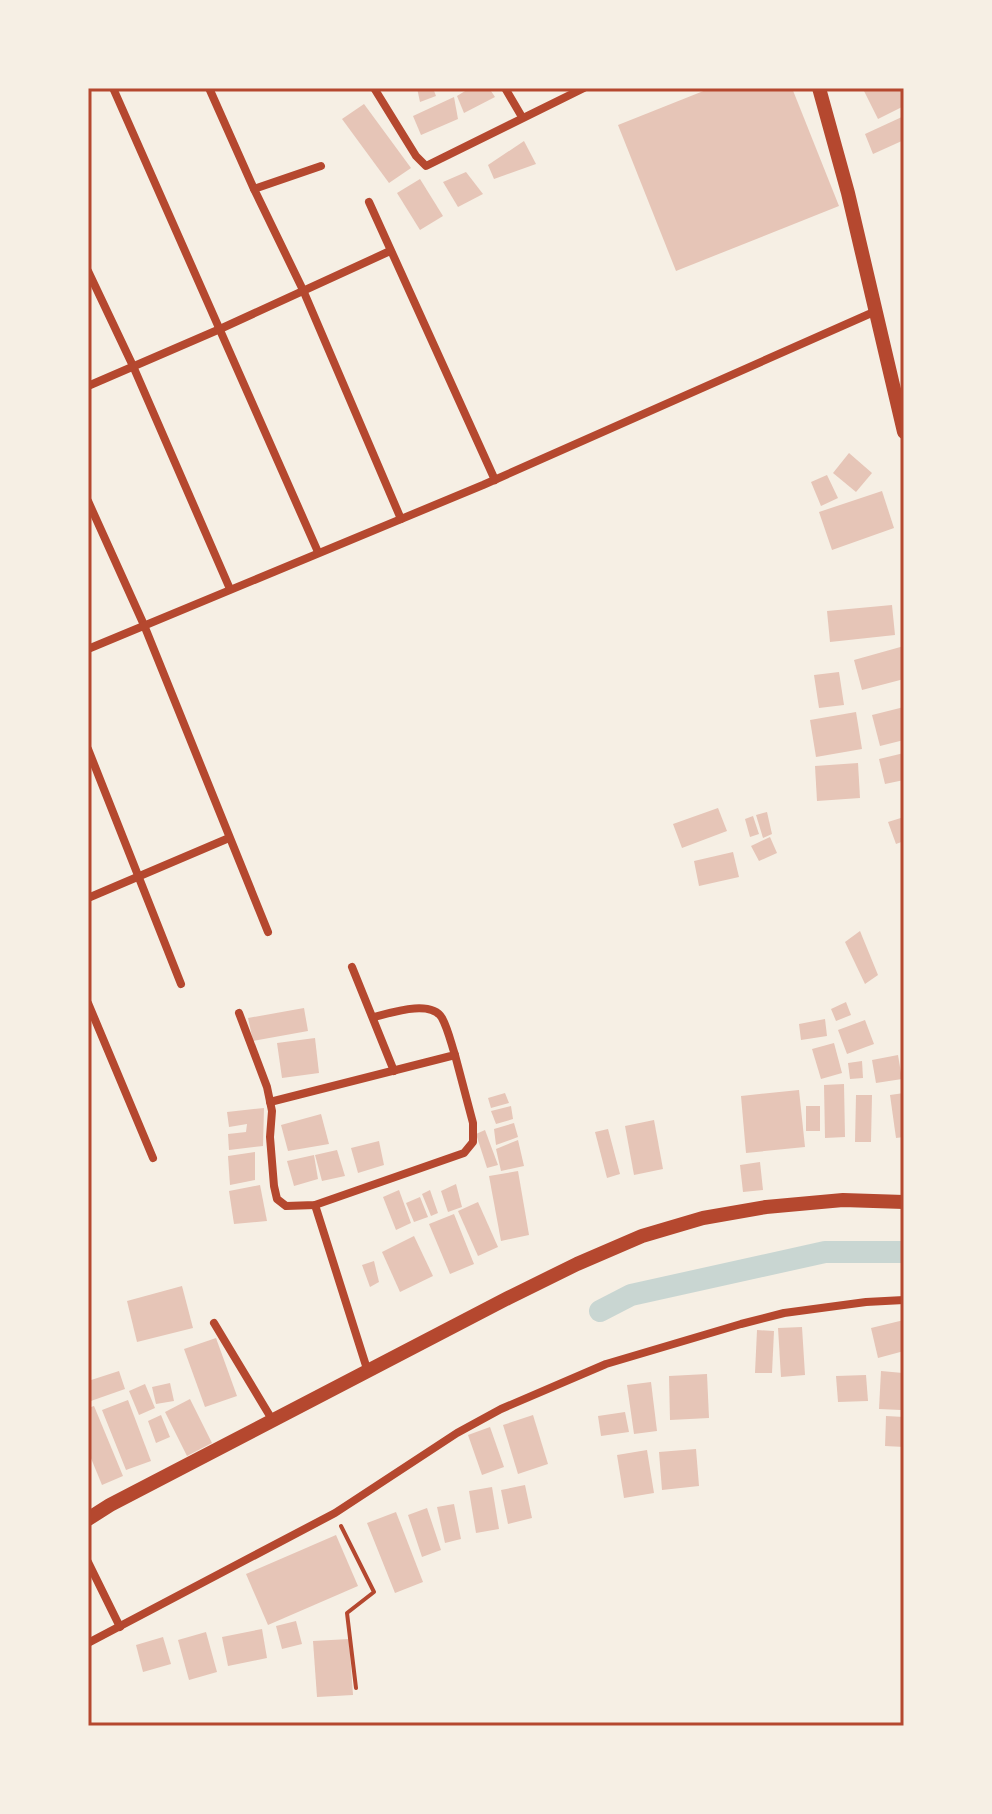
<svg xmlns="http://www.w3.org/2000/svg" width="992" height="1814" viewBox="0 0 992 1814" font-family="'Alegreya Sans',sans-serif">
<rect width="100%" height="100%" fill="#f6efe4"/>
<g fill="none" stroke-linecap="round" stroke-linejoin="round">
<polyline stroke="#c9d6d2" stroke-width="22" points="600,1311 631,1295 825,1252 904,1252"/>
</g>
<g fill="#e6c5b7">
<polygon points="417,88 433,88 436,96 420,102"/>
<polygon points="470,88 489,88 495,97 464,113 457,96"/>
<polygon points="711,88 792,88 839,206 676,271 618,125"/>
<polygon points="870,88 904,88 904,106 878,119 864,91"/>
<polygon points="454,97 458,119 421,135 413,116"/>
<polygon points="364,104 411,168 389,183 342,119"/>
<polygon points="904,116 904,140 873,154 865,134"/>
<polygon points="524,141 536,164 494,179 488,165"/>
<polygon points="466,172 483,194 458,207 443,182"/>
<polygon points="420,179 443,216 420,230 397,193"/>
<polygon points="849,453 872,473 856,492 833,473"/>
<polygon points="827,475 838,498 821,506 811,482"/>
<polygon points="882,491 894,528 832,550 819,512"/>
<polygon points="892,605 895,635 830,642 827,611"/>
<polygon points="904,646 904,679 862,690 854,660"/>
<polygon points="839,672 844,705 819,708 814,675"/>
<polygon points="904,707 904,740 880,746 872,715"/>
<polygon points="856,712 862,749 816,757 810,720"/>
<polygon points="904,753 904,780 885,784 879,759"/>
<polygon points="858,763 860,798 817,801 815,766"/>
<polygon points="718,808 727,831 682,848 673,824"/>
<polygon points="767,812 772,834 763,838 756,815"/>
<polygon points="753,816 759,834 750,837 745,819"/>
<polygon points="904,817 904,841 896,844 888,822"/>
<polygon points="770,837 777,853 759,861 751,846"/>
<polygon points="733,852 739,877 699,886 694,861"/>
<polygon points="860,931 878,975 865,984 845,942"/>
<polygon points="846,1002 851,1015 836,1021 831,1009"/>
<polygon points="304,1008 308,1031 253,1041 248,1018"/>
<polygon points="825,1019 827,1036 801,1040 799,1024"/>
<polygon points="865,1020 874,1044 847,1054 838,1030"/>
<polygon points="315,1038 319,1073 282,1078 277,1043"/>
<polygon points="834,1043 842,1073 821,1079 812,1049"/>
<polygon points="898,1055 902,1079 876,1083 872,1060"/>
<polygon points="862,1061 863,1078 850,1079 848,1063"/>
<polygon points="844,1084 845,1137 825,1138 824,1085"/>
<polygon points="799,1090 805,1147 746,1153 741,1096"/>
<polygon points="505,1093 509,1103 491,1108 488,1098"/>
<polygon points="904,1093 904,1137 896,1138 890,1095"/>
<polygon points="856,1095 872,1095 871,1142 855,1142"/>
<polygon points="511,1106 513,1119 496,1124 491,1111"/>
<rect x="806" y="1106" width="14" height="25"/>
<polygon points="264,1108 263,1146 229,1150 228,1134 246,1132 247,1124 229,1127 227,1112"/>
<polygon points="321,1114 329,1144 288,1151 281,1125"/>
<polygon points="654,1120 663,1169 634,1175 625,1126"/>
<polygon points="514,1123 518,1137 496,1145 494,1129"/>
<polygon points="608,1129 620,1174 607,1178 595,1132"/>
<polygon points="485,1130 498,1165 487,1168 476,1134"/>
<polygon points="518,1140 524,1166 501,1171 496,1149"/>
<polygon points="379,1141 384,1165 358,1173 351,1148"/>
<polygon points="337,1150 345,1176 322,1181 315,1155"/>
<polygon points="255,1152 255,1180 230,1185 228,1156"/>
<polygon points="314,1155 318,1179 294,1186 287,1161"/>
<polygon points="760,1162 763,1190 743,1192 740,1165"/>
<polygon points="518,1171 529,1235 501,1241 489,1176"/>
<polygon points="456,1184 462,1207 448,1212 441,1191"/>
<polygon points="260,1185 267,1221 234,1224 229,1191"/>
<polygon points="399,1190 411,1223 396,1230 383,1197"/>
<polygon points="430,1190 438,1213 431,1216 422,1194"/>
<polygon points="420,1197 428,1217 414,1222 406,1203"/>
<polygon points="478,1202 498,1247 478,1256 458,1211"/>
<polygon points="454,1214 474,1264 450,1274 429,1224"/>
<polygon points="414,1236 433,1276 400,1292 382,1252"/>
<polygon points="374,1261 379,1282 370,1287 362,1265"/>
<polygon points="182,1286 193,1328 137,1342 127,1301"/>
<polygon points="904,1320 904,1351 878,1358 871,1328"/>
<polygon points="802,1327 805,1375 781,1377 778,1328"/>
<polygon points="757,1330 774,1331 772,1373 755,1373"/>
<polygon points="216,1338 237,1396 205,1407 184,1349"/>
<polygon points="119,1371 125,1389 88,1402 88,1381"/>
<polygon points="881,1371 903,1373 901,1410 879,1409"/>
<polygon points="707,1374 709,1418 670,1420 669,1376"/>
<polygon points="866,1375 868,1401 838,1402 836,1376"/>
<polygon points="651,1382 657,1431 634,1434 627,1385"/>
<polygon points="170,1383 174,1401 156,1404 152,1387"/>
<polygon points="145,1384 155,1408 139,1415 129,1391"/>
<polygon points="190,1399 212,1443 187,1456 165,1412"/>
<polygon points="128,1400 151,1461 126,1470 102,1410"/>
<polygon points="94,1406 123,1476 102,1485 88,1451 88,1408"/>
<polygon points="625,1412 629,1432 601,1436 598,1416"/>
<polygon points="161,1415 170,1437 156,1443 148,1421"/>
<polygon points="533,1415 548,1464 518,1474 503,1425"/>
<polygon points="886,1416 904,1417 904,1447 885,1446"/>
<polygon points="490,1427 504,1467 482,1475 468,1435"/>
<polygon points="696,1449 699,1486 662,1490 659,1452"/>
<polygon points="647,1450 654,1493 624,1498 617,1455"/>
<polygon points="525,1485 532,1518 508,1524 501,1490"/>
<polygon points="492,1487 499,1529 476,1533 469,1491"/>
<polygon points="454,1504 461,1539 445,1543 437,1507"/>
<polygon points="427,1508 441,1550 422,1557 408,1515"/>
<polygon points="396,1512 423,1582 395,1593 367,1523"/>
<polygon points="336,1535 358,1586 268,1625 246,1574"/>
<polygon points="296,1621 302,1644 282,1649 276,1626"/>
<polygon points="262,1629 267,1658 228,1666 222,1637"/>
<polygon points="206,1632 217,1672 189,1680 178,1640"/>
<polygon points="163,1637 171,1664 143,1672 136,1645"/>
<polygon points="349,1639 353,1695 317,1697 313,1641"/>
</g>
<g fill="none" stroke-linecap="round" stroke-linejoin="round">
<polyline stroke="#b5482f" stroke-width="4" points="341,1526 374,1592 347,1613 356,1688"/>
<g stroke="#b5482f" stroke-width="8">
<polyline points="113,88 318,552"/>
<polyline points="209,88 254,189"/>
<polyline points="374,88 416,156 426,166 584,88"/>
<polyline points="505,88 522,117"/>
<polyline points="321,166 254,189 303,290 401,519"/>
<polyline points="369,202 495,480"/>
<polyline points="88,271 133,366 230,589"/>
<polyline points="88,386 220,329 390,251"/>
<polyline points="88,501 144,625 268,932"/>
<polyline points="88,649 483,485 876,311"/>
<polyline points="88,749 181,984"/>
<polyline points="88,898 229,838"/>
<polyline points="352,967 394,1071"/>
<polyline points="88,1003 153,1158"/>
<polyline points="239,1013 267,1087 272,1111 270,1137 274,1186 277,1199 286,1206 315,1205 464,1153 473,1142 473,1123 455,1055"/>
<path d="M270 1102 455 1055C451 1043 448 1029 442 1018 431 999 390 1013 374 1017"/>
<polyline points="315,1205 368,1372"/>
<polyline points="214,1323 273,1421"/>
<polyline points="88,1562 120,1627"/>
<polyline points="88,1643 335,1513 457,1433 501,1409 606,1364 741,1324 784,1313 866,1302 904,1300"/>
</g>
<g stroke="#b5482f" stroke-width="14">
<polyline points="819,88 848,193 904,432"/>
<polyline points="88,1519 110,1505 508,1298 577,1264 642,1236 703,1218 766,1207 843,1200 904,1202"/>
</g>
</g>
<rect width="992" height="1814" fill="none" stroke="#f6efe4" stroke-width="180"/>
<rect x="90" y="90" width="812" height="1634" fill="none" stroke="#b5482f" stroke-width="3"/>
</svg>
